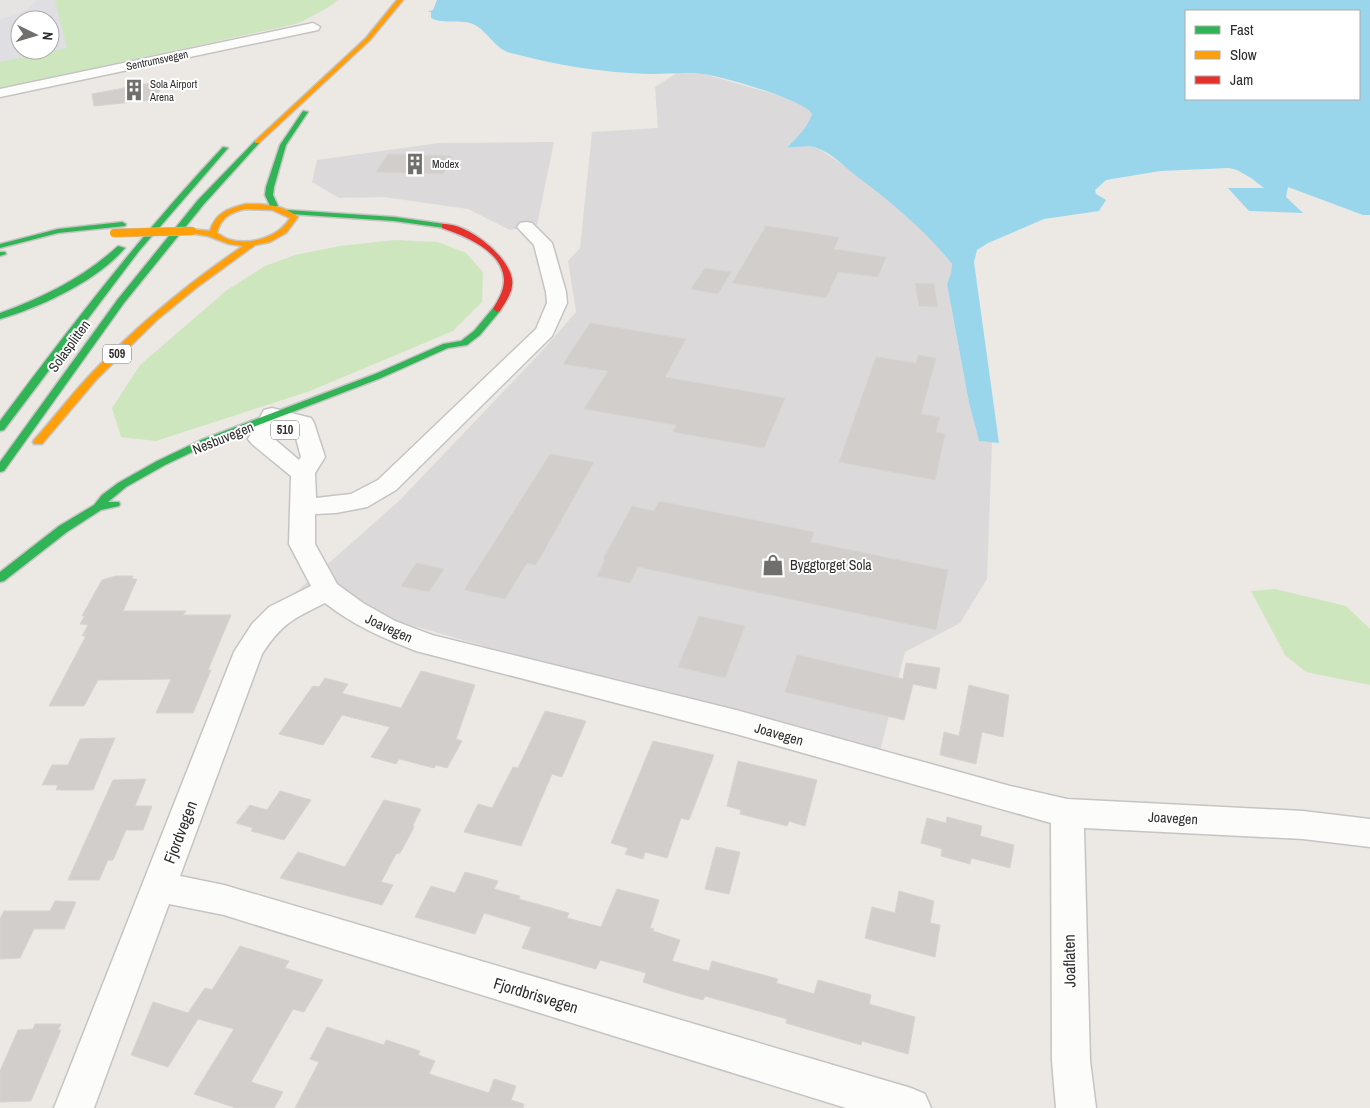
<svg xmlns="http://www.w3.org/2000/svg" width="1370" height="1108" viewBox="0 0 1370 1108" font-family="'Archivo Narrow',sans-serif">
<rect width="100%" height="100%" fill="#ece8e4"/>
<g fill="#dcd9db">
<polygon points="677,73 704,74 781,96 803,105 812,114 809,122 801,134 787,146 808,146 819,149 846,167 903,212 932,240 952,264 951,273 947,284 969,403 979,441 992,442 987,579 960,623 905,652 878,759 296,592 399,501 542,351 576,312 568,261 580,248 592,132 658,128 655,87"/>
<polygon points="554,142 537,225 510,230 468,209 384,197 339,198 312,182 317,160 439,143"/>
</g>
<path fill="#dfdee2" fill-rule="evenodd" d="M0 0H338L327 8 299 23 0 89ZM20 20H50V50H20Z"/>
<g fill="#cee6be">
<polygon points="55,0 338,0 327,8 299,23 0,89 0,62 67,48"/>
<polygon points="395,240 438,242 466,253 483,272 482,302 453,331 310,391 156,441 121,437 112,408 140,365 227,290 265,266 295,255 340,246"/>
<polygon points="1275,589 1346,606 1370,629 1370,685 1306,672 1285,655 1251,591"/>
</g>
<path fill="#99d6ec" fill-rule="evenodd" d="M437 0H1370V215H1363L1288 187 1286 197 1303 213 1249 211 1228 188H1264L1251 178 1237 170 1229 168 1160 171 1106 180 1095 190 1096 194 1106 200 1099 211 1044 219 988 243 977 250 974 262 999 443 979 441 969 403 947 284 951 273 952 264C924 229 891 202 855 175 844 166 831 153 817 148 807 144 797 148 787 147 798 137 807 128 812 114 805 100 721 76 703 74 686 72 668 74 650 74 604 73 556 65 511 53 496 50 488 32 475 25 461 18 444 25 431 18V12H427L433 10ZM1186 11H1359V99H1186Z"/>
<g fill="none" stroke-linecap="round" stroke-linejoin="round">
<path fill="#e6e4e2" fill-rule="evenodd" d="M0 0H36C27 13 14 16 0 19Z"/>
</g>
<g fill="#d1cecb" stroke="#d7d4d0">
<polygon points="162,81 157,98 152,100 94,106 92,94"/>
<polygon points="388,154 452,156 443,174 376,172"/>
<polygon points="766,226 839,237 834,249 886,257 878,277 838,272 826,298 732,283"/>
<polygon points="705,268 731,272 718,294 691,289"/>
<polygon points="915,283 934,284 938,307 919,306"/>
<polygon points="590,323 686,339 665,377 785,398 764,448 673,432 676,425 584,409 608,371 563,364"/>
<polygon points="918,355 936,358 921,414 940,417 936,432 945,434 935,480 839,462 876,357 916,363"/>
<polygon points="550,454 594,462 536,565 527,563 505,599 464,590"/>
<polygon points="659,501 814,532 811,542 948,570 936,630 638,567 630,583 597,576 605,560 603,559 632,506 654,511"/>
<polygon points="416,563 444,569 429,592 401,586"/>
<polygon points="116,576 133,576 132,579 137,579 123,611 186,611 183,615 231,615 208,670 211,670 193,713 156,713 171,679 98,680 84,706 49,706 86,636 82,636 88,625 80,624 85,616 82,616 102,580"/>
<polygon points="699,616 745,626 725,678 678,667"/>
<polygon points="797,655 903,679 906,663 940,668 936,689 913,684 904,720 785,692"/>
<polygon points="421,671 475,685 456,739 462,741 447,768 436,765 434,768 399,759 396,764 371,757 390,727 342,715 323,745 279,734 313,686 319,687 325,678 348,684 342,693 344,694 401,708"/>
<polygon points="969,685 1009,695 1003,737 982,732 976,764 940,755 944,732 959,736"/>
<polygon points="545,711 586,721 562,777 552,774 521,846 464,832 478,804 492,808 513,767 518,768"/>
<polygon points="115,738 93,790 56,790 58,785 42,785 52,765 68,765 80,739"/>
<polygon points="653,741 714,755 689,820 681,818 667,858 645,852 643,859 625,854 628,848 611,843"/>
<polygon points="738,761 817,780 805,826 789,821 787,826 740,814 741,810 727,806"/>
<polygon points="146,779 135,806 152,806 143,830 126,830 113,860 108,860 99,880 68,880 113,780"/>
<polygon points="280,791 311,800 284,840 251,831 253,828 236,823 250,805 267,810"/>
<polygon points="384,800 421,809 413,825 414,827 410,835 400,853 396,854 381,882 393,885 382,905 280,878 298,852 345,867"/>
<polygon points="947,817 982,826 980,836 1014,845 1010,868 971,858 970,864 941,856 942,849 921,843 927,818 946,823"/>
<polygon points="716,847 740,852 729,894 705,889"/>
<polygon points="465,872 498,881 494,889 520,896 519,899 569,913 567,918 601,927 617,889 659,900 650,928 654,929 653,931 680,940 672,961 709,971 712,961 778,979 776,983 814,994 818,980 871,995 869,1004 915,1017 908,1054 862,1041 861,1045 786,1023 787,1019 705,996 703,1000 674,992 643,982 646,973 600,960 596,969 522,948 531,927 484,913 475,934 415,917 431,886 455,893"/>
<polygon points="899,891 934,901 930,923 940,925 935,957 865,938 872,907 895,913"/>
<polygon points="55,901 76,902 64,929 34,929 20,958 0,959 0,919 4,911 50,911"/>
<polygon points="240,946 289,961 285,968 323,980 304,1012 293,1009 251,1082 283,1092 274,1108 236,1108 194,1094 234,1029 198,1019 168,1067 131,1055 153,1002 188,1013 205,988 212,990"/>
<polygon points="35,1024 61,1024 58,1030 61,1030 31,1101 0,1102 0,1071 18,1030 33,1029"/>
<polygon points="327,1027 384,1045 386,1040 420,1051 418,1055 435,1061 429,1074 489,1093 494,1079 516,1086 511,1100 524,1104 523,1108 295,1108 319,1062 310,1059"/>
</g>
<g fill="none" stroke-linecap="round" stroke-linejoin="round">
<g stroke="#c5c4c5" stroke-width="3">
<g id="street">
<polygon points="313,23 320,27 318,30 0,97 0,89"/>
<path d="M526 222 532 223 552 243 566 292 567 303 552 336 396 490 367 507 336 513 315 514V544L337 584 363 603 395 621 432 635 736 710 1010 786 1067 799 1303 811 1370 819V847L1303 839 1084 828 1090 1061 1096 1108H1056L1052 1061 1051 823 736 734 416 651C383 638 353 625 325 603 293 619 282 623 262 654L180 876 224 885 911 1088 925 1094 931 1108H846L224 915 169 904 94 1108H54L234 652 252 624 269 607 311 586 289 544 291 476 252 444 248 439 264 410 272 408 311 418 314 423 325 457 315 473 316 498 351 494 378 480 536 329 547 303 546 292 534 245 517 227 520 223ZM279 424 293 427 301 457 299 460 272 437Z"/>
</g>
</g>
<g stroke="#c6c5c4" stroke-width="3">
<g id="fast">
<polygon points="303,111 308,112 286,145 274,187 273,195 278,206 271,208 265,195 266,187 280,145"/>
<polygon points="255,141 260,142 204,204 124,303 4,471 0,472 0,462 118,299 198,200"/>
<path d="M223 147 228 148 139 251 4 430 0 431V421C71 326 142 233 223 147Z"/>
<polygon points="287,210 394,217 445,224 449,226 445,228 394,221 290,214 287,214"/>
<polygon points="122,222 126,224 125,226 58,233 0,248 0,244 58,229"/>
<path d="M118 246 125 248C97 281 41 307 0 319V313C44 297 83 278 118 246Z"/>
<polygon points="0,252 5,252 6,254 0,256"/>
<polygon points="497,306 500,307 500,311 480,335 467,345 448,348 381,378 209,444 165,465 126,487 108,502 119,502 120,504 119,506 101,510 67,532 4,581 0,582 0,572 59,526 94,505 102,495 118,483 157,461 201,440 375,374 443,344 461,341 474,331 494,307"/>
</g>
</g>
<g stroke="#c6c5c4" stroke-width="3">
<g id="slow">
<polygon points="397,0 403,0 370,40 259,143 255,143 255,141 366,38"/>
<path d="M246 204C264 204 284 205 298 217L286 233 270 242 255 245 196 288 158 319 96 380 42 444H34L33 442 34 440C53 419 70 396 89 376 135 327 187 284 243 246L229 244 208 236 189 233V229L210 231C215 213 229 208 246 204ZM246 209 272 210 290 218C279 237 252 245 231 240 226 239 222 236 217 233 221 217 231 212 246 209Z"/>
</g>
</g>
<g stroke="#c6c5c4" stroke-width="3">
<path id="jam" d="M442 224C466 222 508 255 512 279 514 291 506 301 500 311L497 312 493 309C498 300 504 291 504 280 503 251 465 236 442 228Z"/>
</g>
<use href="#street" fill="#fcfcfb" fill-rule="evenodd"/>
<use href="#fast" fill="#30b455" fill-rule="evenodd"/>
<use href="#slow" fill="#ff9f0a" fill-rule="evenodd"/>
<use href="#jam" fill="#e5322d" fill-rule="evenodd"/>
<g stroke="#c6c5c4" stroke-width="9" stroke-linecap="butt">
<polyline id="slow-bridge" points="114,233 192,231"/>
</g>
<use href="#slow-bridge" stroke="#ff9f0a" stroke-width="8"/>
</g>
<defs>
<g id="building-bare" transform="scale(1.725)"><path d="M-4-6H4V6H1V3H-1V6H-4ZM-2.5-4.3h1.7v1.8h-1.7ZM.8-4.3h1.7v1.8H.8ZM-2.5-1h1.7V.8h-1.7ZM.8-1h1.7V.8H.8Z" fill="#706f6e" stroke="#fff" stroke-width="2.5" paint-order="stroke"/></g>
<g id="shop-bare" transform="scale(1.725)"><path d="M-5-2.5h2.3a2.7 3.5 0 0 1 5.4 0H5L5.5 6h-11ZM-1.5-2.5h3a1.5 2.3 0 0 0-3 0Z" fill="#706f6e" stroke="#fff" stroke-width="2.5" paint-order="stroke"/></g>
</defs>
<g fill-rule="evenodd">
<use href="#building-bare" x="134" y="90"/>
<use href="#building-bare" x="415" y="164"/>
<use href="#shop-bare" x="773" y="565"/>
</g>
<g text-anchor="middle" stroke-width="4" stroke-linejoin="round" paint-order="stroke">
<g font-size="11" fill="#2e2e2e" stroke="#fff">
<text transform="translate(157 60) rotate(-12)" y="4">Sentrumsvegen</text>
</g>
<g font-size="11" fill="#2e2e2e" stroke="#fff" text-anchor="start">
<text x="150" y="88">Sola Airport<tspan x="150" dy="13">Arena</tspan></text>
<text x="432" y="168">Modex</text>
</g>
<g fill="#fff" stroke="#6d6d6d" stroke-width="1">
<rect x="103" y="344.5" width="28" height="19" rx="4"/>
<rect x="271" y="420.5" width="28" height="19" rx="4"/>
</g>
<g font-size="12" font-weight="bold" fill="#2e2e2e">
<text x="117" y="358">509</text>
<text x="285" y="434">510</text>
</g>
<g font-size="14" fill="#2e2e2e" stroke="#fff">
<text transform="translate(69 346) rotate(-54)" y="5">Solasplitten</text>
<text transform="translate(223 438) rotate(-22)" y="5">Nesbuvegen</text>
<text transform="translate(389 628) rotate(25)" y="5">Joavegen</text>
<text transform="translate(779 734) rotate(16)" y="5">Joavegen</text>
<text transform="translate(1173 818) rotate(3)" y="5">Joavegen</text>
</g>
<g font-size="14" fill="#2e2e2e" stroke="#fff" text-anchor="start">
<text x="790" y="570">Byggtorget Sola</text>
</g>
<g font-size="16" fill="#2e2e2e" stroke="#fff">
<text transform="translate(180 832) rotate(-69)" y="6">Fjordvegen</text>
<text transform="translate(1069 961) rotate(-91)" y="6">Joaflaten</text>
<text transform="translate(536 995) rotate(17)" y="6">Fjordbrisvegen</text>
</g>
</g>
<rect x="1185" y="10" width="175" height="90" fill="#ffffff" stroke="#ababab"/>
<rect x="1195" y="26" width="25" height="8" fill="#30b455" stroke="#ababab"/>
<text x="1230" y="35" font-size="15" fill="#2e2e2e">Fast</text>
<rect x="1195" y="51" width="25" height="8" fill="#ff9f0a" stroke="#ababab"/>
<text x="1230" y="60" font-size="15" fill="#2e2e2e">Slow</text>
<rect x="1195" y="76" width="25" height="8" fill="#e5322d" stroke="#ababab"/>
<text x="1230" y="85" font-size="15" fill="#2e2e2e">Jam</text>
<g transform="translate(35 35) rotate(95)"><circle r="24" fill="#ffffff" stroke="#ababab"/>
<path d="M0-4L9 19L0 12L-9 19Z" fill="#706f6e"/>
<text y="-8" font-size="14" font-weight="bold" text-anchor="middle" fill="#2e2e2e">N</text>
</g>
</svg>
